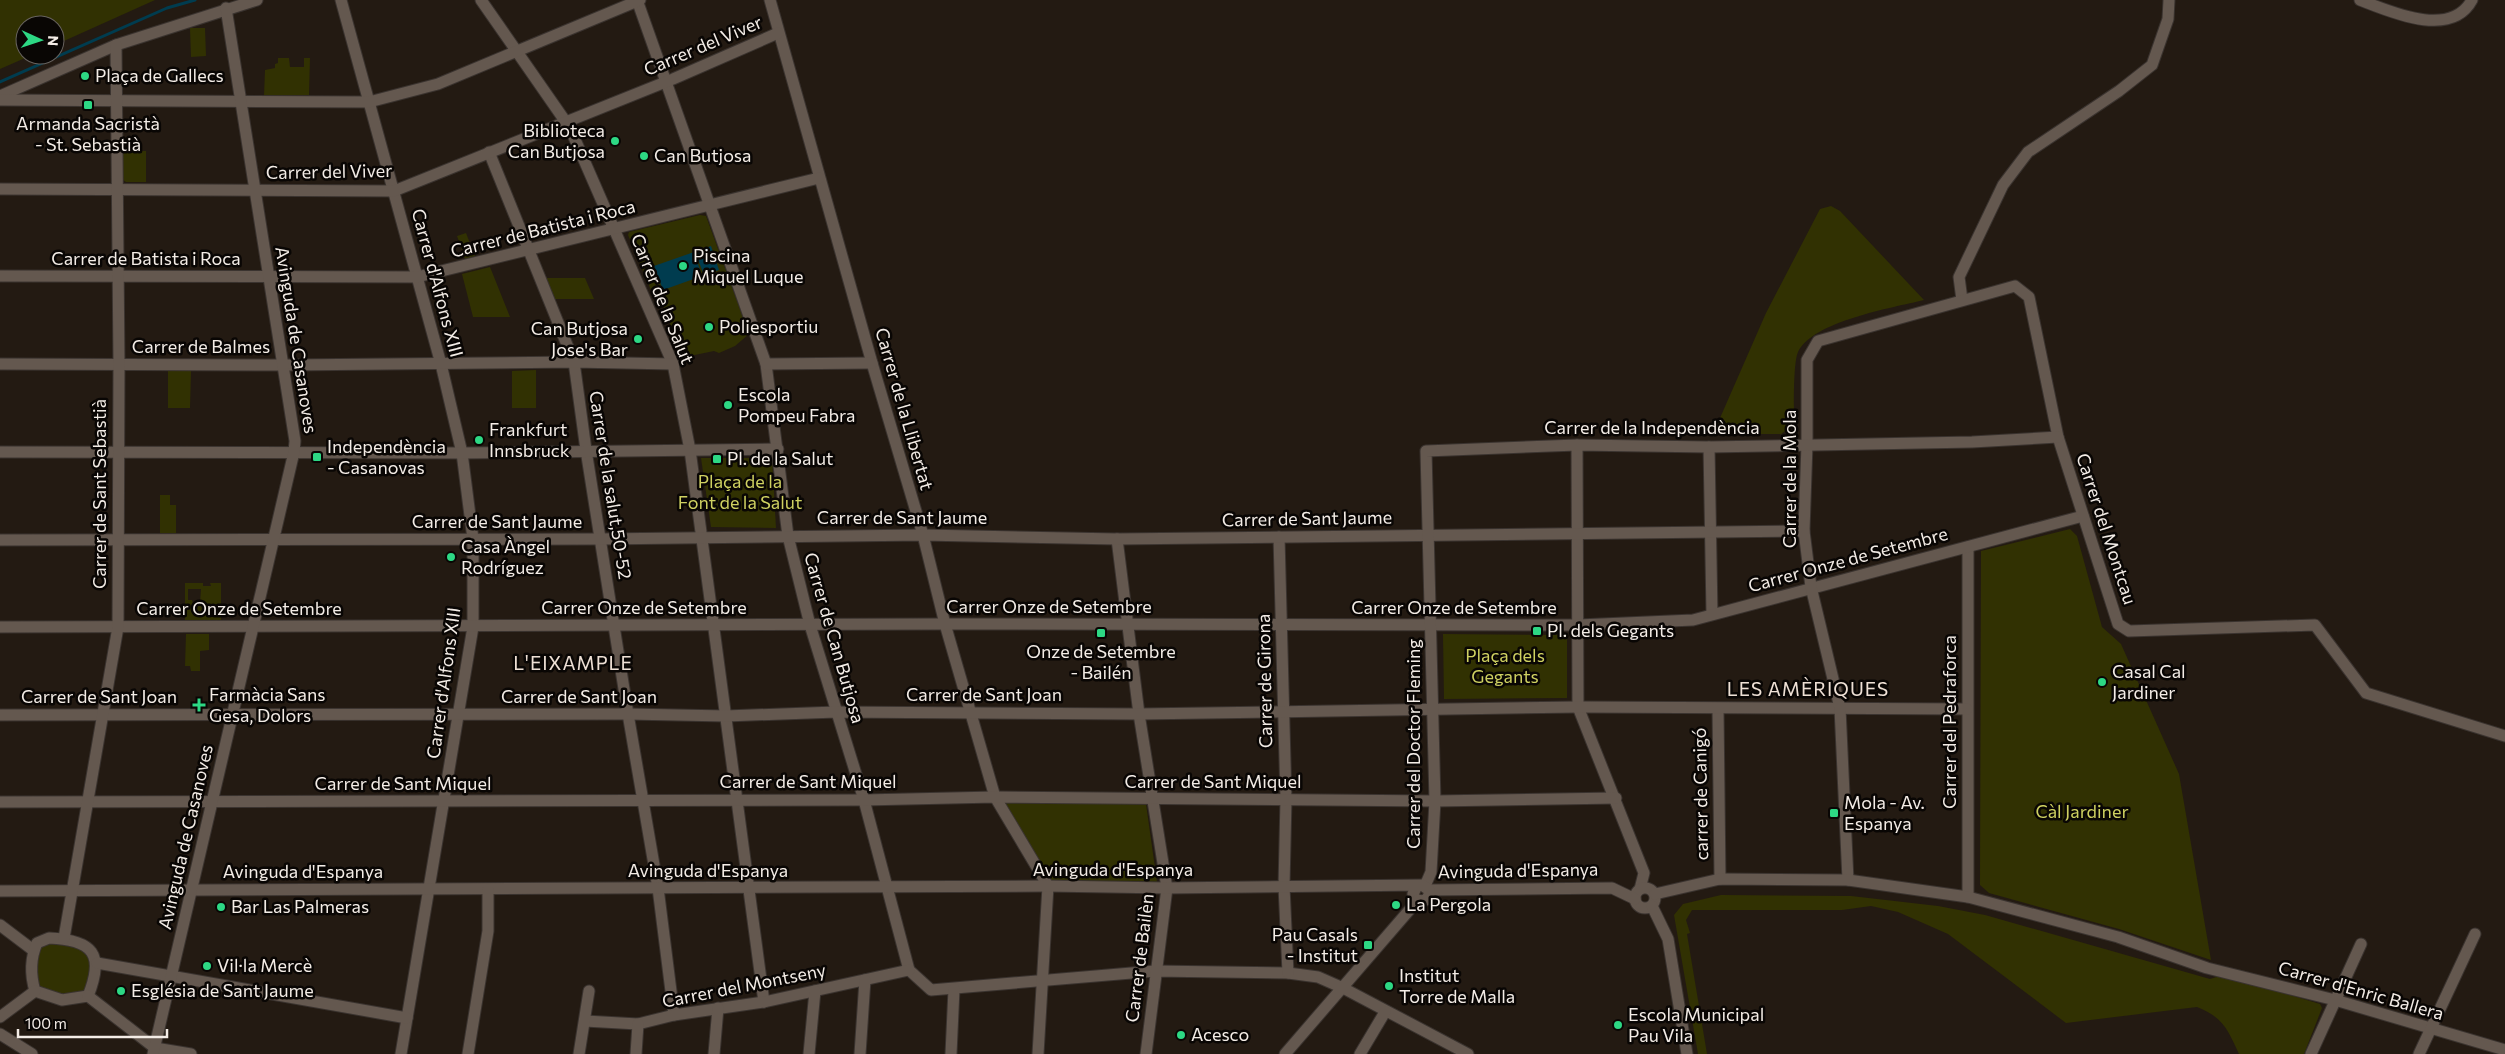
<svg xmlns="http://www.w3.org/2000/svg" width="2505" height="1054" viewBox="0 0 2505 1054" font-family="Commissioner,sans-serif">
<rect width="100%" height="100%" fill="#231a12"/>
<g fill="#313102" fill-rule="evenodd">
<polygon points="0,0 155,0 55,45 55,25 25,25 25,55 32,55 0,69"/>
<polygon points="190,28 205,28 206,56 191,57"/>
<polygon points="278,58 289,58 290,67 304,67 304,58 310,58 309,95 264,96 265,70 275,68 275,64 278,63"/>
<polygon points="123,145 139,147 139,151 146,151 146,182 126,182 123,180"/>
<path d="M1831 206 1840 211 1924 300C1892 308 1813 321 1798 352 1793 363 1794 410 1794 425L1781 434H1713L1766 313 1820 209Z"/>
<polygon points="700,215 706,216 749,334 735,346 719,353 714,351 685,357 682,356 661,300 655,300 628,235 629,232"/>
<polygon points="466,233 475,256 465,259 457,236"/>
<polygon points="490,267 510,317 473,317 462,274"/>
<polygon points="546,278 585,278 594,299 555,299"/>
<polygon points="536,370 536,408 512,408 512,371"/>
<polygon points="168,371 191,371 190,408 168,408"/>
<polygon points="701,458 772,458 776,528 711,527"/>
<polygon points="160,495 170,495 170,505 176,505 176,533 160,533"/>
<polygon points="2070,529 2077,536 2102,627 2121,644 2179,774 2211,960 2119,929 1989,893 1980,885 1981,551"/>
<path d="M185 583H203V586H211L210 583H221V620H185ZM188 589H201L200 603H193L192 600H188Z"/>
<polygon points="186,634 209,634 209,650 200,651 200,671 191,671 190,666 185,666"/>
<polygon points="1443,634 1567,635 1567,698 1444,699"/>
<polygon points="1004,803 1146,804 1157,882 1050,881"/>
<path d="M1721 895 1851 896 1938 906 1985 915 2210 979 2223 975 2320 1004 2322 1008 2304 1054H2239C2228 1030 2223 1017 2197 1007L2066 1023 1948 934 1898 912 1871 906 1842 910H1692L1686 920 1690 933 1687 934 1707 1054H1698L1674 915 1683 904Z"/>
<polygon points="77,940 97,963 88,996 35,991 37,943"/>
</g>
<g fill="#003c4f">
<polygon points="711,246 719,270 704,275 695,252"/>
<polygon points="694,252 702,276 663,290 654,266"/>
</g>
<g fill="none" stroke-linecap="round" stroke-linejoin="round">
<polyline stroke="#003c4f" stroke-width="3" points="0,82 167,8 195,0"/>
<g stroke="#3a332f" stroke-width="13">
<g id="minor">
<polyline points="341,0 441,364 462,453 473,539 473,627 401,1054"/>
<polyline points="481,0 570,128 673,364 690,450 764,1002"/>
<polyline points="637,0 766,364 788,536 810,625 864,800 909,970 931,990 1155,971 1288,973 1318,977 1343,988 1468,1054"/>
<polyline points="770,0 872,363 923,535 945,624 995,797 1048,886 1038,1054"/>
<path d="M2360 0C2391 12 2451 39 2472 0"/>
<polyline points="0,96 116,45 257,0"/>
<polyline points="0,100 369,102 438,84 640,0"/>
<polyline points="489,152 574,362 586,450 628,714 658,888 674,1015"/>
<polyline points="0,189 394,191 673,79 778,33"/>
<polyline points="0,276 417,277 819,178"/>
<polyline points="1962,300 1959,277 2003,185 2028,152 2119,91 2152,65 2168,19 2169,0"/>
<polyline points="0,364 289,365 574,362 673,364"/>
<polyline points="766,364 872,363"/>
<polyline points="1577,445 1578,707 1644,873 1640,889"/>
<polyline points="1709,447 1712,614"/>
<polyline points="0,452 462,453 778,449"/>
<polyline points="1279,537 1286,799 1284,886 1288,973"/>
<polyline points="1117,539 1139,714 1167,888 1146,1054"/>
<polyline points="0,540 601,539 923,535 1117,539 1804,531"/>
<polyline points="1968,547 1968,897"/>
<polyline points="0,627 945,624 1579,625 1693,620 2083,516"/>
<polyline points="1718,709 1720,879"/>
<polyline points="0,715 628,714 726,716 836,712 1139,714 1578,707 1967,709"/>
<polyline points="0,802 864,800 995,797 1435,801 1616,798"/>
<polyline points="1848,880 1840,708 1811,587 1804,531 1807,444 1807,360 1818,341 2015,286 2029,297 2058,437 2118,624 2129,631 2315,625 2366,693 2505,736"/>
<polyline points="1425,886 1431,872 1435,801 1426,451 1577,445 1709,447 1972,442 2058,437"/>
<circle cx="1645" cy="898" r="10"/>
<polyline points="1429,890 1612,888 1635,899"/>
<polyline points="0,891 1048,886 1167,888 1422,885 1429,890 1429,895 1426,900 1420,901 1415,899 1413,894 1417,886"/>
<polyline points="1655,894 1720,879 1848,880 1968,897 2118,937 2207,968 2335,1000 2505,1050"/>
<polyline points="1652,906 1668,939 1687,1054"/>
<polyline points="0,925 33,950"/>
<path d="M49 938C93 940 105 954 88 996L62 1000 35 991C30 974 30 959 37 943Z"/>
<polyline points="64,938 118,627 119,364 116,45"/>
<polyline points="97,963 407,1018"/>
<polyline points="88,996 155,1048 191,1054"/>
<polyline points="0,1017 35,991"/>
<polyline points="585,1021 638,1024 674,1015 764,1002 909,970"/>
<polyline points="0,1034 32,1054"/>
<polyline points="153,1054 294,452 295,441 226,8"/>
<polyline points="468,1054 488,931 488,890"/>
<polyline points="579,1054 589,991"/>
<polyline points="636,1054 638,1024"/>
<polyline points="714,1054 718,1008"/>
<polyline points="809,1054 815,991"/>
<polyline points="860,1054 865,980"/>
<polyline points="951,1054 954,989"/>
<polyline points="1285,1054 1418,900"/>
<polyline points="1360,1054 1385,1012"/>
<polyline points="2311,1054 2361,944"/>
<polyline points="2419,1054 2475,934"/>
</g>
</g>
<use href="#minor" stroke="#64584f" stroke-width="11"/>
</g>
<g fill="#2dd884" stroke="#090604" stroke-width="2">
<circle cx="85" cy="76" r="5"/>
<rect x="83" y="100" width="10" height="10" rx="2.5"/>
<circle cx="615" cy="141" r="5"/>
<circle cx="644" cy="156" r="5"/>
<circle cx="683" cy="266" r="5"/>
<circle cx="709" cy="327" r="5"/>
<circle cx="638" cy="339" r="5"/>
<circle cx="728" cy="405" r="5"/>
<circle cx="479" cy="440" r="5"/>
<rect x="312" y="452" width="10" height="10" rx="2.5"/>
<rect x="712" y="454" width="10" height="10" rx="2.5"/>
<circle cx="451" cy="557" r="5"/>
<rect x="1532" y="626" width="10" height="10" rx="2.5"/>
<rect x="1096" y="628" width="10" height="10" rx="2.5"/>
<circle cx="2102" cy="682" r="5"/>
<path d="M196.5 697.5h5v5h5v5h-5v5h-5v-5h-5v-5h5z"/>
<rect x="1829" y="808" width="10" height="10" rx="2.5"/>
<circle cx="1396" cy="905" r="5"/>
<circle cx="221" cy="907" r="5"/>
<rect x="1363" y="940" width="10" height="10" rx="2.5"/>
<circle cx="207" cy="966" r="5"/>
<circle cx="1389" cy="986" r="5"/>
<circle cx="121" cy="991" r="5"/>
<circle cx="1618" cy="1025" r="5"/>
<circle cx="1181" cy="1035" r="5"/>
</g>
<g text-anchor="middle" stroke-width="5" stroke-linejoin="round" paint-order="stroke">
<g font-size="18" fill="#f3ece6" stroke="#090604">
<text transform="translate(703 46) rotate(-23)" y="6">Carrer del Viver</text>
<text transform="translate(329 172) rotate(-1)" y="6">Carrer del Viver</text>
<text transform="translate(543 229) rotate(-14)" y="6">Carrer de Batista i Roca</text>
<text x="146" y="265">Carrer de Batista i Roca</text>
<text transform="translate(437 283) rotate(75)" y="6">Carrer d'Alfons XIII</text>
<text transform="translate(662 299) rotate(68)" y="6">Carrer de la Salut</text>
<text transform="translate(296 340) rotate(81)" y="6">Avinguda de Casanoves</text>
<text x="201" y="353">Carrer de Balmes</text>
<text transform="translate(904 409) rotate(74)" y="6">Carrer de la Llibertat</text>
<text x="1652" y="434">Carrer de la Independència</text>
<text transform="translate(1790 479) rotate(-90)" y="6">Carrer de la Mola</text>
<text transform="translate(610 485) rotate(81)" y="6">Carrer de la salut,50-52</text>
<text transform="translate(100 494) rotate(-90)" y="6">Carrer de Sant Sebastià</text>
<text x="902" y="524">Carrer de Sant Jaume</text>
<text transform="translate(1307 519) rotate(-1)" y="6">Carrer de Sant Jaume</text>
<text x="497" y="528">Carrer de Sant Jaume</text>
<text transform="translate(2106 529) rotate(72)" y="6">Carrer del Montcau</text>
<text transform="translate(1848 560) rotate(-15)" y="6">Carrer Onze de Setembre</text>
<text x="1049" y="613">Carrer Onze de Setembre</text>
<text x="644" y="614">Carrer Onze de Setembre</text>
<text x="1454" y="614">Carrer Onze de Setembre</text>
<text x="239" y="615">Carrer Onze de Setembre</text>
<text transform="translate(834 638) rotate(74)" y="6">Carrer de Can Butjosa</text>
<text transform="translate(1265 681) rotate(-91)" y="6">Carrer de Girona</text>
<text transform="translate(444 683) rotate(-82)" y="6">Carrer d'Alfons XIII</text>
<text x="984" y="701">Carrer de Sant Joan</text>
<text x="99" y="703">Carrer de Sant Joan</text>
<text x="579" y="703">Carrer de Sant Joan</text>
<text transform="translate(1950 722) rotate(-90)" y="6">Carrer del Pedraforca</text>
<text transform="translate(1414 744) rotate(-90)" y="6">Carrer del Doctor Fleming</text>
<text x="808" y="788">Carrer de Sant Miquel</text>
<text x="1213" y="788">Carrer de Sant Miquel</text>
<text x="403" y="790">Carrer de Sant Miquel</text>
<text transform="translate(1701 794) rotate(-91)" y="6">carrer de Canigó</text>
<text transform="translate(186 837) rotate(-77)" y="6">Avinguda de Casanoves</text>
<text x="1113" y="876">Avinguda d'Espanya</text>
<text x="708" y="877">Avinguda d'Espanya</text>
<text transform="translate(1518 871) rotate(-1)" y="6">Avinguda d'Espanya</text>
<text x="303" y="878">Avinguda d'Espanya</text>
<text transform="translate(1140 958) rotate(-83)" y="6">Carrer de Bailèn</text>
<text transform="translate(744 986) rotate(-11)" y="6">Carrer del Montseny</text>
<text transform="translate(2361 991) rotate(16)" y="6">Carrer d'Enric Ballera</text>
</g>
<g font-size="18" fill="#f3ece6" stroke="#090604" text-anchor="start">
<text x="95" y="82">Plaça de Gallecs</text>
<text x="88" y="130" text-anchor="middle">Armanda Sacristà<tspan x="88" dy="21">- St. Sebastià</tspan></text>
<text x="605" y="137" text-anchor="end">Biblioteca<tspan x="605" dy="21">Can Butjosa</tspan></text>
<text x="654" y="162">Can Butjosa</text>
<text x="693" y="262">Piscina<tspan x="693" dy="21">Miquel Luque</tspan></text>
<text x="719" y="333">Poliesportiu</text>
<text x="628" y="335" text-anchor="end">Can Butjosa<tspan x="628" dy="21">Jose's Bar</tspan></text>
<text x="738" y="401">Escola<tspan x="738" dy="21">Pompeu Fabra</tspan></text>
<text x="489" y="436">Frankfurt<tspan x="489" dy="21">Innsbruck</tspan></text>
<text x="327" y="453">Independència<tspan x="327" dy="21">- Casanovas</tspan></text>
<text x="727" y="465">Pl. de la Salut</text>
<text x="461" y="553">Casa Àngel<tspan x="461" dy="21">Rodríguez</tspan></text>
<text x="1547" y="637">Pl. dels Gegants</text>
<text x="1101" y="658" text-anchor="middle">Onze de Setembre<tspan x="1101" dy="21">- Bailén</tspan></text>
<text x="2112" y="678">Casal Cal<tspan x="2112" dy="21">Jardiner</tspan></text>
<text x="209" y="701">Farmàcia Sans<tspan x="209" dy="21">Gesa, Dolors</tspan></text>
<text x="1844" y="809">Mola - Av.<tspan x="1844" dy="21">Espanya</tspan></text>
<text x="1406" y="911">La Pergola</text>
<text x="231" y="913">Bar Las Palmeras</text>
<text x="1358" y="941" text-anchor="end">Pau Casals<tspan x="1358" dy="21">- Institut</tspan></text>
<text x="217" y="972">Vil·la Mercè</text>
<text x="1399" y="982">Institut<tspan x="1399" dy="21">Torre de Malla</tspan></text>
<text x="131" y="997">Església de Sant Jaume</text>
<text x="1628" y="1021">Escola Municipal<tspan x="1628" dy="21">Pau Vila</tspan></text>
<text x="1191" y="1041">Acesco</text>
</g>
<g font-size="18" fill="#cfd161" stroke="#090604">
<text x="740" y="488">Plaça de la<tspan x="740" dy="21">Font de la Salut</tspan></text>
<text x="1505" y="662">Plaça dels<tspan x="1505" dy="21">Gegants</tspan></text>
<text x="2082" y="818">Càl Jardiner</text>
</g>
<g font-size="19" letter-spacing="1" fill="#eee0d5" stroke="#090604">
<text x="573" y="670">L'EIXAMPLE</text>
<text x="1808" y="696">LES AMÈRIQUES</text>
</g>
</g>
<g transform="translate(40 40) rotate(93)"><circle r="24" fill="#090604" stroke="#67625e"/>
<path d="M0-4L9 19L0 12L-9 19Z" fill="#2dd884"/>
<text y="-8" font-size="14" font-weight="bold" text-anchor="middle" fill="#f3ece6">N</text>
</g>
<path d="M18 1029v8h149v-8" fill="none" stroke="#f3ece6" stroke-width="2.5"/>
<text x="25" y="1029" font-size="15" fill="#f3ece6" stroke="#090604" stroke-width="4" paint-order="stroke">100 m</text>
</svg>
